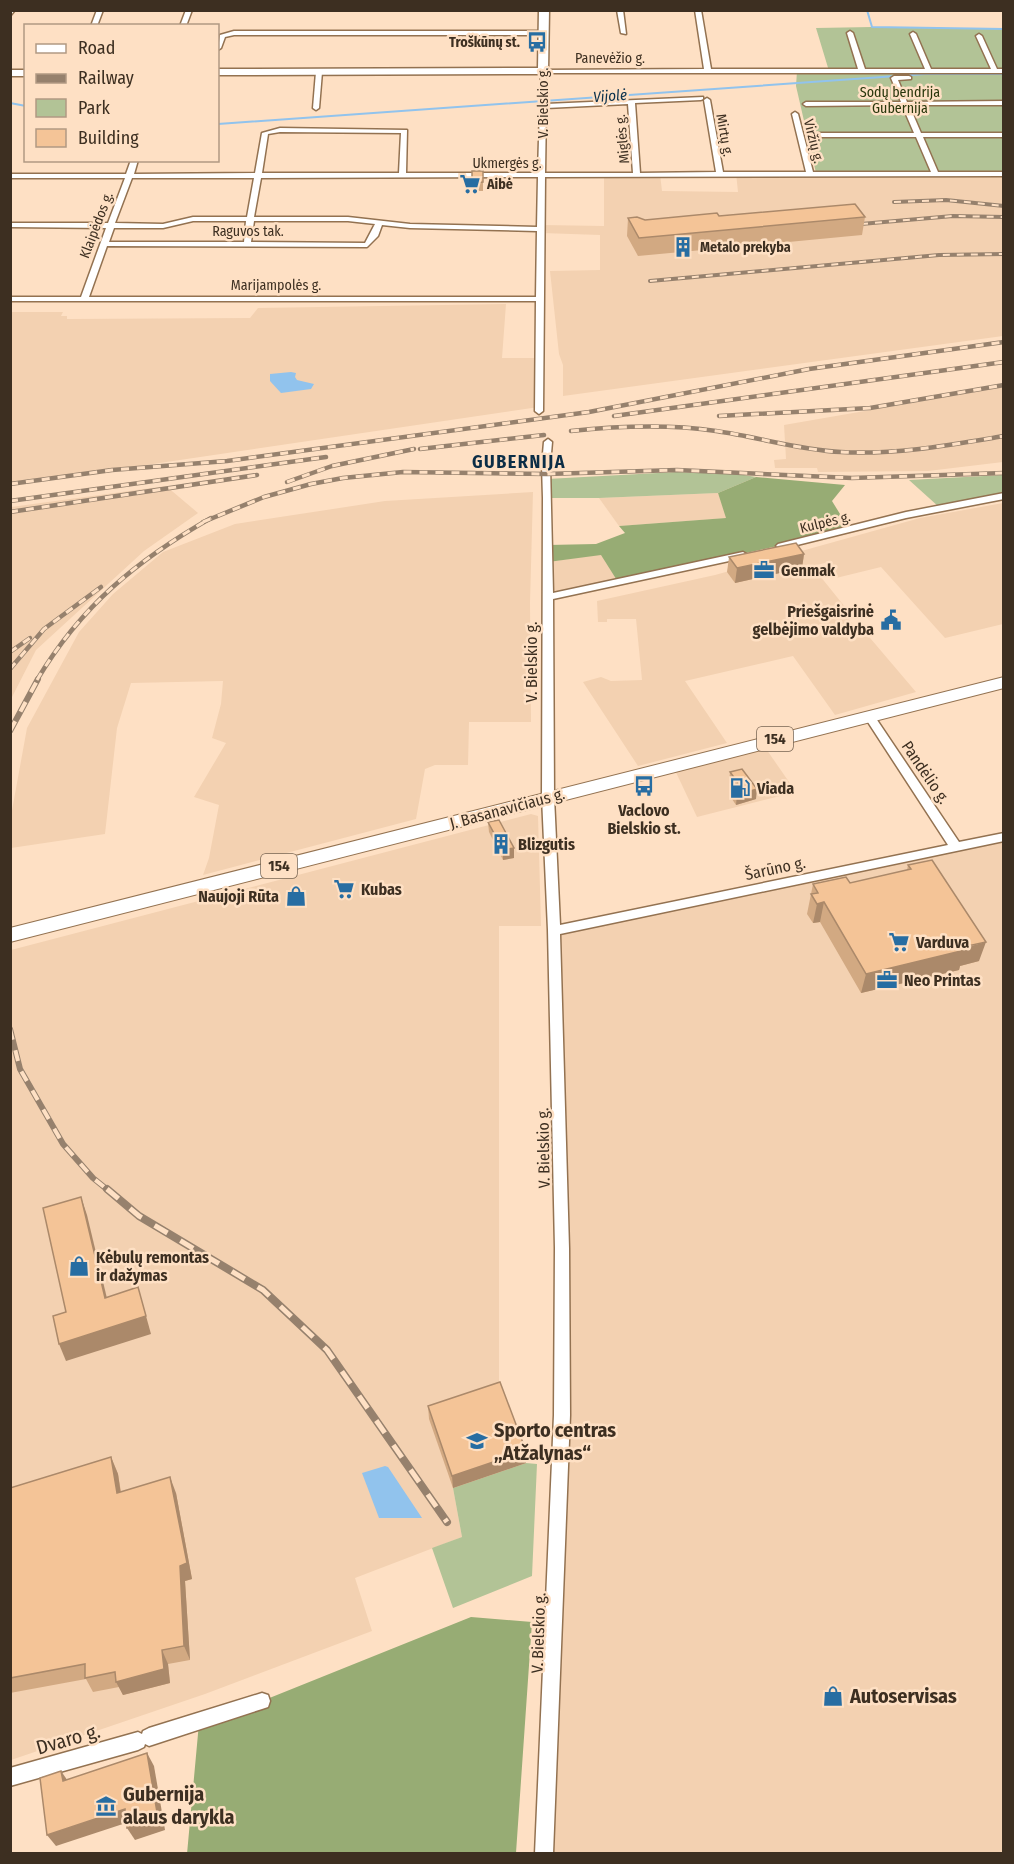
<svg xmlns="http://www.w3.org/2000/svg" width="1014" height="1864" viewBox="0 0 1014 1864" font-family="'Fira Sans Condensed',sans-serif">
<rect width="100%" height="100%" fill="#fee0c4"/>
<g fill="#f3d1b1">
<polygon points="736,173 1003,174 1003,336 563,396 563,365 559,354 550,271 600,270 600,235 542,233 542,225 604,226 604,174 660,174 662,191 738,192"/>
<polygon points="506,304 502,358 540,358 539,407 11,485 10,312 63,312 61,316 67,316 67,319 250,318 258,308"/>
<polygon points="1003,387 1003,462 928,471 818,472 817,468 775,468 774,460 786,459 784,425"/>
<polygon points="166,486 198,513 144,551 36,650 11,699 11,507"/>
<polygon points="533,492 530,603 531,722 469,722 468,765 435,765 425,769 416,819 203,875 209,858 219,805 194,797 226,743 212,738 221,704 223,681 131,683 117,728 105,834 11,848 11,816 27,728 79,632 113,594 163,552 235,524 385,501"/>
<polygon points="718,493 727,518 619,526 599,498"/>
<polygon points="1003,503 1003,624 945,638 881,567 836,578 825,563 812,566 845,607 840,608 856,628 865,632 916,692 835,715 793,656 685,681 727,743 638,766 583,682 601,677 611,681 642,680 636,619 607,619 607,622 598,622 597,601 715,575 920,518"/>
<polygon points="601,554 618,582 548,597 548,562"/>
<polygon points="762,743 796,792 697,817 673,766"/>
<polygon points="531,814 538,816 541,926 499,926 499,1387 453,1488 462,1537 355,1578 372,1631 205,1694 11,1760 11,950"/>
<polygon points="1003,837 1003,1853 544,1854 557,1574 554,930"/>
</g>
<g fill="#b2c396">
<polygon points="872,27 1003,29 1003,174 816,173 796,86 797,71 829,71 816,28"/>
<polygon points="676,472 738,474 756,477 718,493 599,498 548,498 547,479"/>
<polygon points="1003,475 1003,494 939,507 909,480"/>
<polygon points="526,1463 537,1464 532,1576 453,1608 432,1548 462,1537 453,1488"/>
</g>
<g fill="#97ac74">
<polygon points="756,477 845,485 832,501 848,527 844,531 618,582 601,555 548,562 548,545 596,544 625,533 619,526 726,518 718,493"/>
<polygon points="471,1617 532,1622 516,1853 187,1854 199,1723 262,1701"/>
</g>
<g fill="#91c3ed">
<polygon points="291,372 296,373 295,377 297,380 314,384 311,389 281,393 270,381 270,374"/>
<polygon points="385,1466 388,1467 422,1518 379,1518 362,1473"/>
</g>
<g fill="none" stroke-linecap="round" stroke-linejoin="round">
<g stroke="#91c3ed" stroke-width="2">
<polyline points="867,10 872,27 1004,29"/>
<polyline points="10,103 26,106"/>
<polyline points="218,124 925,74 1004,74"/>
</g>
<g stroke="#937251" stroke-width="3">
<g id="street">
<polygon points="10,10 15,10 10,16"/>
<polygon points="97,10 103,10 97,26 91,26"/>
<polygon points="186,10 192,10 186,26 180,26"/>
<polygon points="617,10 623,10 626,34 621,33"/>
<path d="M695 10H701L711 69H858L847 33 850 31 853 33 865 69H925L910 34 913 32 916 34 931 69H991L976 36 979 34 982 36 997 69H1004V73H546V104L703 97V99L701 100 635 103 640 173 716 172 704 100 707 98 710 100 723 172H806L792 114 795 112 798 114 813 172H931L916 137H817L814 135 817 133H914L902 105 806 106 803 104 806 102H901L891 78 894 76H909L911 77V79L898 80 907 102 1004 101V105H909L921 133H1004V137H923L938 172H1004V176L545 177 543 411 539 414 535 411 536 301H10V297H81L106 228 10 227V223H108L125 178H10V174H126L131 160H138L134 174 255 173 262 133 280 128 407 130 406 173H538L541 70 704 69ZM628 104 633 173H545L546 108ZM280 132 401 133 399 173H262L268 134ZM538 177 537 227 410 224 348 217H254L261 178ZM132 178H254L247 217H193L163 224 115 223ZM193 221H246L244 242H109L114 228H163ZM254 221H348L375 224 365 243 251 242ZM382 225 410 228 537 231 536 297H89L107 246 367 247 378 236Z"/>
<polygon points="234,31 544,31 547,33 544,35 234,35 225,37 221,48 218,50 220,35"/>
<polygon points="319,70 322,72 319,108 316,110 313,108 316,72"/>
<polygon points="548,439 552,442 550,465 553,593 743,552 748,555 743,558 553,599 554,797 560,925 948,845 864,716 869,713 873,714 959,842 1004,833 1004,841 560,934 569,1248 570,1415 553,1854 535,1854 554,1415 555,1248 548,930 542,797 543,498 542,465 544,442"/>
<polygon points="1004,493 1004,499 906,518 781,549 776,546 778,544 906,512"/>
<polygon points="262,1693 268,1695 270,1701 268,1707 262,1709 149,1746 145,1744 144,1747 138,1750 10,1786 10,1768 138,1732 142,1734 143,1731 149,1728"/>
</g>
</g>
<g stroke="#937251" stroke-width="3">
<g id="secondary">
<polygon points="539,10 549,10 548,71 543,74 218,75 218,69 538,68"/>
<rect x="10" y="70" width="16" height="6"/>
</g>
</g>
<g stroke="#937251" stroke-width="2">
<polygon id="primary" points="1004,677 1004,688 10,942 10,928"/>
</g>
<use href="#street" fill="#fff" fill-rule="evenodd"/>
<use href="#secondary" fill="#fff" fill-rule="evenodd"/>
<use href="#primary" fill="#fff" fill-rule="evenodd"/>
<g stroke="#96816d" stroke-width="4">
<g id="rail-far3">
<polyline points="894,202 946,200 1004,206"/>
<polyline points="861,224 953,216 1004,217"/>
<polyline points="650,281 939,255 1004,254"/>
</g>
</g>
<g stroke="#96816d" stroke-width="4.5">
<g id="rail-far2">
<polyline points="614,416 1004,362"/>
<polyline points="719,416 870,408 1004,385"/>
<path d="M571 431C619 426 668 424 716 431 758 437 799 450 841 452 896 455 950 445 1004 436"/>
<polyline points="420,449 544,435"/>
<polyline points="287,482 332,466 414,449"/>
<polyline points="10,484 112,470 227,461 589,412 809,369 1004,342"/>
<polyline points="10,501 326,457"/>
<polyline points="10,512 257,475"/>
<polyline points="203,522 264,497 311,484 343,478 403,472 547,474 677,470 852,478 1004,473"/>
<polyline points="10,652 30,638"/>
<polyline points="10,669 44,629 101,587"/>
<path d="M37 680C81 606 137 560 211 518"/>
</g>
</g>
<g stroke="#96816d" stroke-width="6">
<g id="rail-far1">
<polyline points="10,731 38,679"/>
<polyline points="10,1029 20,1069 63,1144 93,1178 109,1191"/>
</g>
</g>
<g stroke="#96816d" stroke-width="8">
<polyline id="rail" points="107,1189 139,1216 263,1290 327,1350 447,1522"/>
</g>
<use href="#rail-far3" stroke="#fee0c4" stroke-width="2" stroke-dasharray="7" stroke-linecap="butt"/>
<use href="#rail-far2" stroke="#fee0c4" stroke-width="3" stroke-dasharray="8" stroke-linecap="butt"/>
<use href="#rail-far1" stroke="#fee0c4" stroke-width="4" stroke-dasharray="11" stroke-linecap="butt"/>
<use href="#rail" stroke="#fee0c4" stroke-width="5" stroke-dasharray="15" stroke-linecap="butt"/>
</g>
<g fill="#d2a982">
<rect x="472" y="171" width="11" height="20"/>
<polygon points="719,216 865,217 862,235 638,256 627,236 628,218 645,220"/>
<polygon points="804,554 802,568 735,583 727,572 729,557"/>
<polygon points="730,772 756,799 736,805 730,796 731,786 732,786 729,782"/>
<polygon points="488,822 514,858 503,860 489,832"/>
<polygon points="908,865 979,961 960,966 959,970 861,993 820,922 813,923 807,914 813,884 850,883 907,870"/>
<polygon points="428,1406 526,1463 453,1488 429,1419"/>
<polygon points="111,1457 118,1474 121,1492 176,1493 192,1579 185,1581 190,1660 168,1664 170,1683 123,1695 119,1687 93,1692 86,1679 10,1693 10,1488"/>
</g>
<g fill="#ab896a">
<polygon points="804,554 802,568 735,583 737,568"/>
<polygon points="757,789 756,799 736,805 737,795"/>
<polygon points="514,848 514,858 503,860 503,850"/>
<polygon points="824,902 820,922 813,923 817,904"/>
<polygon points="986,942 979,961 960,966 959,970 861,993 866,974"/>
<polygon points="81,1197 87,1215 111,1315 105,1298"/>
<polygon points="138,1287 151,1334 66,1361 59,1344"/>
<polygon points="526,1451 526,1463 453,1488 452,1476"/>
<polygon points="111,1457 118,1474 123,1509 117,1493"/>
<polygon points="170,1477 176,1493 192,1579 185,1581 190,1660 184,1646"/>
<polygon points="162,1650 168,1664 170,1683 123,1695 116,1682"/>
<polygon points="147,1753 154,1766 165,1830 135,1840 127,1828"/>
<polygon points="61,1771 70,1784 63,1781"/>
<polygon points="125,1809 132,1821 56,1846 47,1835"/>
</g>
<g fill="#f4c497" stroke="#ab896a" stroke-width="1.5">
<polygon points="472,171 483,171 483,182 472,183"/>
<polygon points="855,204 865,217 639,238 628,218 637,217 645,220 717,213 719,216"/>
<polygon points="796,543 804,554 737,568 729,557"/>
<polygon points="742,769 757,789 737,795 731,786 739,784 730,772"/>
<polygon points="499,820 514,848 503,850 488,822"/>
<polygon points="932,860 986,942 963,947 965,950 866,974 824,902 817,904 811,894 818,893 813,884 846,877 850,883 911,869 908,865"/>
<polygon points="81,1197 105,1298 138,1287 146,1316 59,1344 53,1316 66,1312 43,1208"/>
<polygon points="500,1382 526,1451 452,1476 428,1406"/>
<polygon points="111,1457 117,1493 170,1477 187,1563 180,1566 184,1646 162,1650 164,1669 116,1682 115,1672 85,1678 85,1664 10,1678 10,1488"/>
<polygon points="147,1753 158,1818 127,1828 125,1809 47,1835 40,1778 61,1771 63,1781"/>
</g>
<defs>
<g id="bus-bare" transform="scale(1.62)"><path d="M-5-6H5V4H4V6H2V4H-2V6H-4V4H-5ZM-3.5-4V0h7V-4ZM-3.5 1.2v1.5H-2V1.2ZM2 1.2v1.5H3.5V1.2Z" fill="#276da2" stroke="#fee0c4" stroke-width="2.5" paint-order="stroke"/></g>
<g id="supermarket-bare" transform="scale(1.62)"><path d="M-6-5.5h2.5l.6 2H6L4.5 2H-2.5L-4.4-4H-6ZM-1.5 3.2a1.3 1.3 0 1 0 .1 0ZM3 3.2a1.3 1.3 0 1 0 .1 0Z" fill="#276da2" stroke="#fee0c4" stroke-width="2.5" paint-order="stroke"/></g>
<g id="building-bare" transform="scale(1.62)"><path d="M-4-6H4V6H1V3H-1V6H-4ZM-2.5-4.3h1.7v1.8h-1.7ZM.8-4.3h1.7v1.8H.8ZM-2.5-1h1.7V.8h-1.7ZM.8-1h1.7V.8H.8Z" fill="#276da2" stroke="#fee0c4" stroke-width="2.5" paint-order="stroke"/></g>
<g id="office-bare" transform="scale(1.62)"><path d="M-6-3h4V-5.5h4V-3h4V5H-6ZM-1-4.5V-3h2v-1.5ZM-6 0V1H6V0Z" fill="#276da2" stroke="#fee0c4" stroke-width="2.5" paint-order="stroke"/></g>
<g id="civic-bare" transform="scale(1.62)"><path d="M-.6-6.5H3V-4.5H.6V-3L4-1V1h2V6H-6V1h2V-1L-.6-3ZM-1.2 2.5V6h2.4V2.5Z" fill="#276da2" stroke="#fee0c4" stroke-width="2.5" paint-order="stroke"/></g>
<g id="fuel-bare" transform="scale(1.62)"><path d="M-5.5-6h7V0h2V4h1.3V-2.5L3-4.5l.8-.8L6-3V5H2.5V1h-1V6h-7ZM-4.2-4.7v3.2H.2V-4.7Z" fill="#276da2" stroke="#fee0c4" stroke-width="2.5" paint-order="stroke"/></g>
<g id="shop-bare" transform="scale(1.62)"><path d="M-5-2.5h2.3a2.7 3.5 0 0 1 5.4 0H5L5.5 6h-11ZM-1.5-2.5h3a1.5 2.3 0 0 0-3 0Z" fill="#276da2" stroke="#fee0c4" stroke-width="2.5" paint-order="stroke"/></g>
<g id="school-bare" transform="scale(1.62)"><path d="M0-5L7-2L0 1L-7-2ZM-4 1L0 2.5L4 1V4Q0 6-4 4Z" fill="#276da2" stroke="#fee0c4" stroke-width="2.5" paint-order="stroke"/></g>
<g id="museum-bare" transform="scale(1.62)"><path d="M0-6L6-3V-2H-6V-3ZM-5-1h2V3h-2ZM-1-1h2V3h-2ZM3-1h2V3H3ZM-6 4H6V6H-6Z" fill="#276da2" stroke="#fee0c4" stroke-width="2.5" paint-order="stroke"/></g>
</defs>
<g fill-rule="evenodd">
<use href="#bus-bare" x="537" y="42"/>
<use href="#supermarket-bare" x="470" y="184"/>
<use href="#building-bare" x="683" y="247"/>
<use href="#office-bare" x="764" y="570"/>
<use href="#civic-bare" x="891" y="620"/>
<use href="#bus-bare" x="644" y="786"/>
<use href="#fuel-bare" x="740" y="788"/>
<use href="#building-bare" x="501" y="844"/>
<use href="#supermarket-bare" x="344" y="889"/>
<use href="#shop-bare" x="296" y="896"/>
<use href="#supermarket-bare" x="899" y="942"/>
<use href="#office-bare" x="887" y="980"/>
<use href="#shop-bare" x="79" y="1266"/>
<use href="#school-bare" x="477" y="1441"/>
<use href="#shop-bare" x="833" y="1696"/>
<use href="#museum-bare" x="106" y="1806"/>
</g>
<g text-anchor="middle" stroke-width="5" stroke-linejoin="round" paint-order="stroke">
<g font-size="14" font-weight="bold" fill="#3d2f21" stroke="#fee0c4" text-anchor="start">
<text x="520" y="47" text-anchor="end">Troškūnų st.</text>
<text x="487" y="189">Aibė</text>
<text x="700" y="252">Metalo prekyba</text>
</g>
<g font-size="14" fill="#3d2f21" stroke="#fee0c4">
<text x="610" y="63">Panevėžio g.</text>
<text transform="translate(543 103) rotate(-90)" y="5">V. Bielskio g.</text>
<text transform="translate(725 135) rotate(80)" y="5">Mirtų g.</text>
<text transform="translate(622 139) rotate(-95)" y="5">Miglės g.</text>
<text transform="translate(814 141) rotate(76)" y="5">Viržių g.</text>
<text x="507" y="168">Ukmergės g.</text>
<text transform="translate(96 225) rotate(-69)" y="5">Klaipėdos g.</text>
<text x="248" y="236">Raguvos tak.</text>
<text x="276" y="290">Marijampolės g.</text>
<text transform="translate(825 522) rotate(-14)" y="5">Kulpės g.</text>
</g>
<g font-size="14" fill="#28360b" stroke="#fee0c4">
<text x="900" y="97">Sodų bendrija<tspan x="900" dy="16">Gubernija</tspan></text>
</g>
<g font-size="15" font-style="italic" fill="#0a314d" stroke="#fee0c4">
<text transform="translate(610 96) rotate(-4)" y="5">Vijolė</text>
</g>
<g fill="#fee0c4" stroke="#776452" stroke-width="1.5">
<rect x="757" y="727" width="36" height="24" rx="4.5"/>
<rect x="261" y="854" width="36" height="24" rx="4.5"/>
</g>
<g font-size="15" font-weight="bold" fill="#3d2f21">
<text x="775" y="744">154</text>
<text x="279" y="871">154</text>
</g>
<g font-size="16" font-weight="bold" fill="#3d2f21" stroke="#fee0c4" text-anchor="start">
<text x="781" y="576">Genmak</text>
<text x="874" y="617" text-anchor="end">Priešgaisrinė<tspan x="874" dy="18">gelbėjimo valdyba</tspan></text>
<text x="757" y="794">Viada</text>
<text x="644" y="816" text-anchor="middle">Vaclovo<tspan x="644" dy="18">Bielskio st.</tspan></text>
<text x="518" y="850">Blizgutis</text>
<text x="361" y="895">Kubas</text>
<text x="279" y="902" text-anchor="end">Naujoji Rūta</text>
<text x="916" y="948">Varduva</text>
<text x="904" y="986">Neo Printas</text>
<text x="96" y="1263">Kėbulų remontas<tspan x="96" dy="18">ir dažymas</tspan></text>
</g>
<g font-size="16" fill="#3d2f21" stroke="#fee0c4">
<text transform="translate(531 662) rotate(-90)" y="6">V. Bielskio g.</text>
<text transform="translate(926 772) rotate(56)" y="6">Pandėlio g.</text>
<text transform="translate(507 808) rotate(-15)" y="6">J. Basanavičiaus g.</text>
<text transform="translate(775 868) rotate(-12)" y="6">Šarūno g.</text>
<text transform="translate(543 1148) rotate(-91)" y="6">V. Bielskio g.</text>
<text transform="translate(538 1633) rotate(-88)" y="6">V. Bielskio g.</text>
</g>
<g font-size="18" font-weight="bold" letter-spacing="1.5" fill="#0b2d46" stroke="#fee0c4">
<text x="519" y="468">GUBERNIJA</text>
</g>
<g font-size="20" font-weight="bold" fill="#3d2f21" stroke="#fee0c4" text-anchor="start">
<text x="494" y="1437">Sporto centras<tspan x="494" dy="23">„Atžalynas“</tspan></text>
<text x="850" y="1703">Autoservisas</text>
<text x="123" y="1801">Gubernija<tspan x="123" dy="23">alaus darykla</tspan></text>
</g>
<g font-size="20" fill="#3d2f21" stroke="#fee0c4">
<text transform="translate(68 1739) rotate(-16)" y="7">Dvaro g.</text>
</g>
</g>
<rect width="1014" height="1864" fill="none" stroke="#3d2f21" stroke-width="24"/>
<rect x="24" y="24" width="195" height="138" fill="#fee0c4" stroke="#b19983" stroke-width="1.5"/>
<rect x="36" y="44" width="30" height="9" fill="#ffffff" stroke="#b19983" stroke-width="1.5"/>
<text x="78" y="54" font-size="18" fill="#3d2f21">Road</text>
<rect x="36" y="74" width="30" height="9" fill="#96816d" stroke="#b19983" stroke-width="1.5"/>
<text x="78" y="84" font-size="18" fill="#3d2f21">Railway</text>
<rect x="36" y="99" width="30" height="18" fill="#b2c396" stroke="#b19983" stroke-width="1.5"/>
<text x="78" y="114" font-size="18" fill="#3d2f21">Park</text>
<rect x="36" y="129" width="30" height="18" fill="#f4c497" stroke="#b19983" stroke-width="1.5"/>
<text x="78" y="144" font-size="18" fill="#3d2f21">Building</text>
</svg>
